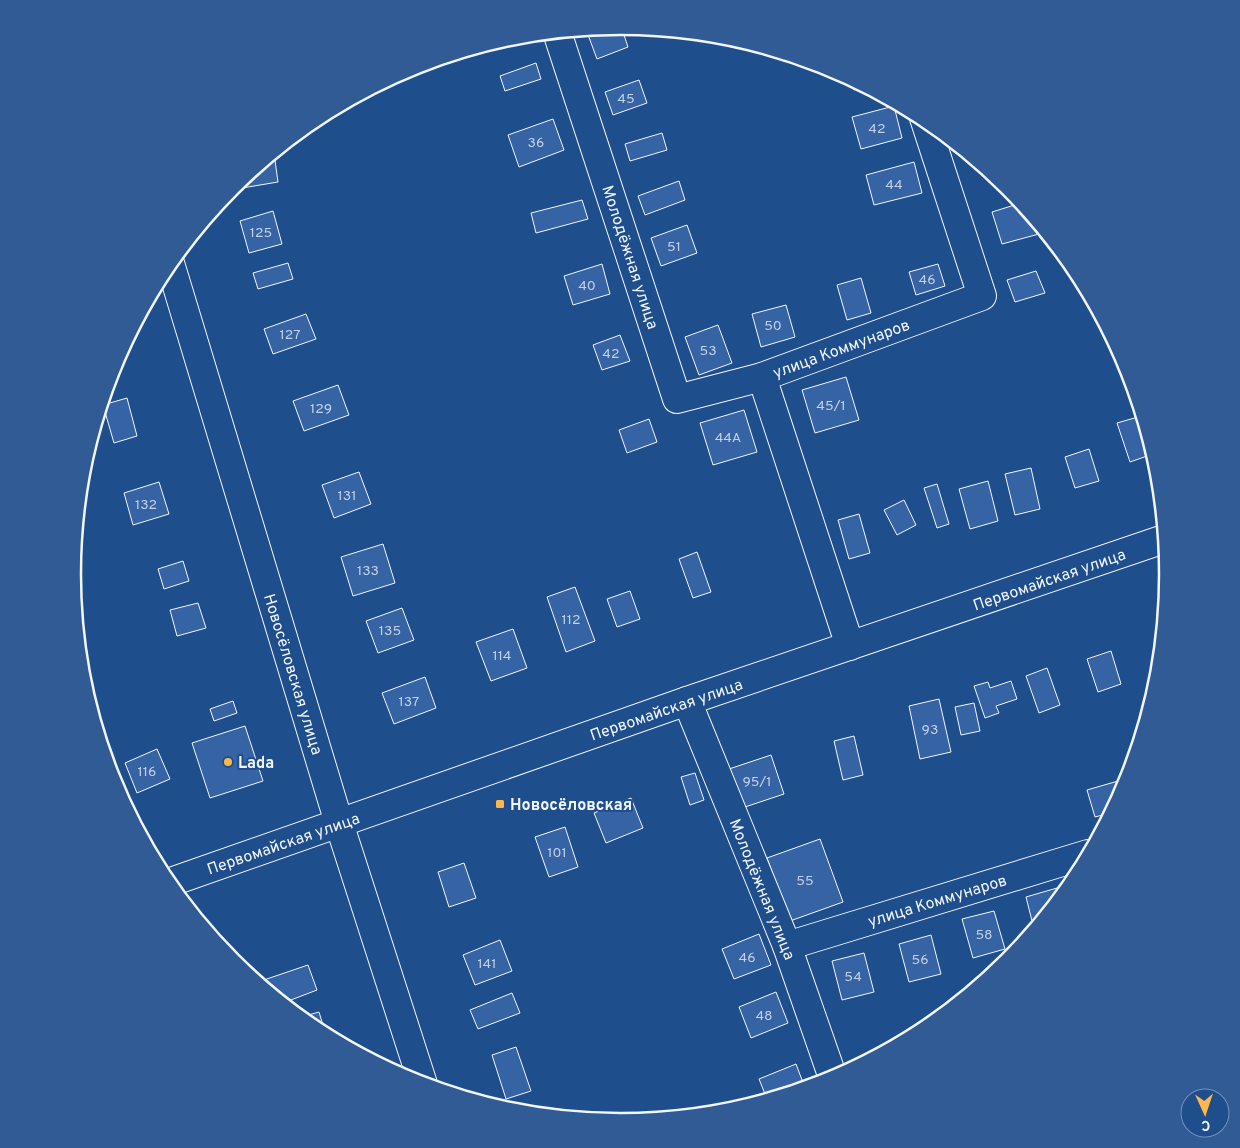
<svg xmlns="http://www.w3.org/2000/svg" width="1240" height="1148" viewBox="0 0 1240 1148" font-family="Overpass,sans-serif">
<rect width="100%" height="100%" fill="#1f4e8c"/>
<g fill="#3563a3" stroke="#f2f6ff">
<polygon points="621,26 628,47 597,59 587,32 598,28"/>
<polygon points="536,63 541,79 505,91 500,76"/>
<polygon points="850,79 865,87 854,90"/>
<polygon points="639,80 647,103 613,115 605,92"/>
<polygon points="894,106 902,138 861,149 852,117"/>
<polygon points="553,119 564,150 519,167 508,135"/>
<polygon points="662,133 667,150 630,161 625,144"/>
<polygon points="274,153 278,182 236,189 236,184"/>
<polygon points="914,162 922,193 874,205 866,175"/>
<polygon points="679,181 685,200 645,215 638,196"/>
<polygon points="582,200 588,219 536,233 531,213"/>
<polygon points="1021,203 1035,220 1039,234 1002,244 992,212"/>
<polygon points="273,211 282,244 249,253 240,221"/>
<polygon points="687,225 697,253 661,266 651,238"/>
<polygon points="288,263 293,279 258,289 253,273"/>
<polygon points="602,264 610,294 573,305 564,276"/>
<polygon points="938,264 945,286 916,295 909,272"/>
<polygon points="1036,271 1045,293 1015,302 1007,280"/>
<polygon points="861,278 871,313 847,320 837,285"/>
<polygon points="786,305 795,337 761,347 752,314"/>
<polygon points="306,314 316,339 273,354 264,329"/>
<polygon points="718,325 732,363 699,375 685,337"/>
<polygon points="620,335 630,361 602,370 593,345"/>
<polygon points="846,377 859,420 815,433 802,390"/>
<polygon points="338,385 349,415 304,431 293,401"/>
<polygon points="127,398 137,436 114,443 103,405"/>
<polygon points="744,410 757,452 713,465 700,423"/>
<polygon points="1138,417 1150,455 1130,462 1117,423"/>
<polygon points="649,419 657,442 627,453 619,430"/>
<polygon points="1089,449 1099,481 1075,488 1065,457"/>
<polygon points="1031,468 1040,509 1015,515 1005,474"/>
<polygon points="359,472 371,504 334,518 322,485"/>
<polygon points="988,481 998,521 970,529 959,489"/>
<polygon points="159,482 169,514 133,525 124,493"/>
<polygon points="937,484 949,524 937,528 924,488"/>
<polygon points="904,500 916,525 897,535 884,510"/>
<polygon points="859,514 870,553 849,559 838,520"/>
<polygon points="383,544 395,583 353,596 341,557"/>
<polygon points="697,552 711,592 693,598 679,559"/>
<polygon points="183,561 189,581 164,589 158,569"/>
<polygon points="575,587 595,641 566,652 547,597"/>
<polygon points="630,591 640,619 617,627 607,599"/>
<polygon points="198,603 206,628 177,636 170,610"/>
<polygon points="402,608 414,640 378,653 366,621"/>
<polygon points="513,629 527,668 491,681 476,642"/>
<polygon points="1111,651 1121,684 1098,692 1087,659"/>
<polygon points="1047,668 1060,705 1039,713 1026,676"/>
<polygon points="425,677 436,708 394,724 382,693"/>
<polygon points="1011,681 1017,699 996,706 999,713 985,718 974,686 988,682 990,688"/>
<polygon points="939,699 951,752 920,759 909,706"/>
<polygon points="233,701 237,713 214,721 210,709"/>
<polygon points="974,703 980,731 961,735 955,707"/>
<polygon points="245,726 263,781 210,798 192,743"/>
<polygon points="854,736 863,775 843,780 834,741"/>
<polygon points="157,749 170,779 137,793 125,763"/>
<polygon points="771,755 784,794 742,808 729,769"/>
<polygon points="695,773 704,800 690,805 681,777"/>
<polygon points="1118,781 1121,793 1110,813 1095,817 1087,790"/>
<polygon points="631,798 643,828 606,843 594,813"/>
<polygon points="565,827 578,867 549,877 535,837"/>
<polygon points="820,839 843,902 790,921 767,858"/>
<polygon points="464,863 476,898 449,907 438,872"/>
<polygon points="1057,888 1060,897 1034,929 1026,897"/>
<polygon points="994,911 1005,949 973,958 962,919"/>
<polygon points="759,934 771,965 734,979 722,949"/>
<polygon points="931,935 941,974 909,982 899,944"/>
<polygon points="500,940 512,971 475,985 463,955"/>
<polygon points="864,953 874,992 842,1000 832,961"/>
<polygon points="308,965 317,990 283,1003 258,982"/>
<polygon points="776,992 788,1023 751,1038 739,1007"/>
<polygon points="512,993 520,1013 478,1029 470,1010"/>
<polygon points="319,1012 326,1035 301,1017"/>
<polygon points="516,1047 531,1091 506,1099 492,1055"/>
<polygon points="796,1064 805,1088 767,1099 759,1079"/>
</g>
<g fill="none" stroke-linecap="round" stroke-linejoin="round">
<g stroke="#f2f6ff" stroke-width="30">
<g id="minor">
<polyline points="557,32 677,399 762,377"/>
<polyline points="170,263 339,823 423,1084"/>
<polyline points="850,646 762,377 982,296 924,118"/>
<polyline points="687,701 787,946 833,1078"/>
<polyline points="787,946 1088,854"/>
</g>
</g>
<g stroke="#f2f6ff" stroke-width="30">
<polyline id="major" points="168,883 687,701 1164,539"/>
</g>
<use href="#minor" stroke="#1f4e8c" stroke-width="28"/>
<use href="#major" stroke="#1f4e8c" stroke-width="28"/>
</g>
<g fill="#ffb74d" stroke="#1f4e8c" stroke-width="2">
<circle cx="228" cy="762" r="5"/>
<rect x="495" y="799" width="10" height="10" rx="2.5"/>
</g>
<g text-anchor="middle" stroke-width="4" stroke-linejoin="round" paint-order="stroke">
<g font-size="14" fill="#c3d1e8">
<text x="626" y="103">45</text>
<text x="877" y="133">42</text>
<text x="536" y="147">36</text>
<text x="894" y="189">44</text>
<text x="261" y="237">125</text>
<text x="674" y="251">51</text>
<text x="927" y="284">46</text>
<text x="587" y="290">40</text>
<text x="773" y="330">50</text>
<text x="290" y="339">127</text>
<text x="708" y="355">53</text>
<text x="611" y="358">42</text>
<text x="831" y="410">45/1</text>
<text x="321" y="413">129</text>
<text x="728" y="442">44А</text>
<text x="347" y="500">131</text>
<text x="146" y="509">132</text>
<text x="368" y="575">133</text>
<text x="571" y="624">112</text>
<text x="390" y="635">135</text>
<text x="502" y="660">114</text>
<text x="409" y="706">137</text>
<text x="930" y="734">93</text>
<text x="147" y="776">116</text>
<text x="757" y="786">95/1</text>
<text x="557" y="857">101</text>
<text x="805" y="885">55</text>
<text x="984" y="939">58</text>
<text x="747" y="962">46</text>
<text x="920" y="964">56</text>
<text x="487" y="968">141</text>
<text x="853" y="981">54</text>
<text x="764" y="1020">48</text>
</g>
<g font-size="16" fill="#f2f6ff" stroke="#1f4e8c">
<text transform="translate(631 257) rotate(72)" y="6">Молодёжная улица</text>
<text transform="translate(841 348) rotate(-20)" y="6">улица Коммунаров</text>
<text transform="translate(1049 579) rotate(-19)" y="6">Первомайская улица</text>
<text transform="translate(294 674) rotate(73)" y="6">Новосёловская улица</text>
<text transform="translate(666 709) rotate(-19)" y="6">Первомайская улица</text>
<text transform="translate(283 843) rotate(-19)" y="6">Первомайская улица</text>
<text transform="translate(763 889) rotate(68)" y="6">Молодёжная улица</text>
<text transform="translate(937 900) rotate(-17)" y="6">улица Коммунаров</text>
</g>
<g font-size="16" font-weight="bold" fill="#f2f6ff" stroke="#1f4e8c" text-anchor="start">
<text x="238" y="768">Lada</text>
<text x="510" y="810">Новосёловская</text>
</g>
</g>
<path d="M0 0H1240V1148H0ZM81 574a539 539 0 1 1 1078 0a539 539 0 1 1-1078 0Z" fill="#305b95" fill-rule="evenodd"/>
<path fill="none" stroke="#f2f6ff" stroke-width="2.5" d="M81 574a539 539 0 1 1 1078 0a539 539 0 1 1-1078 0Z"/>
<g transform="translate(1205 1113) rotate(177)"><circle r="24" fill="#1f4e8c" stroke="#7391ba"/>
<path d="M0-4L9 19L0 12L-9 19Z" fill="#ffb74d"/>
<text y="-8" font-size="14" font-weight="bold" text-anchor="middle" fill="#f2f6ff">С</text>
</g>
</svg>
